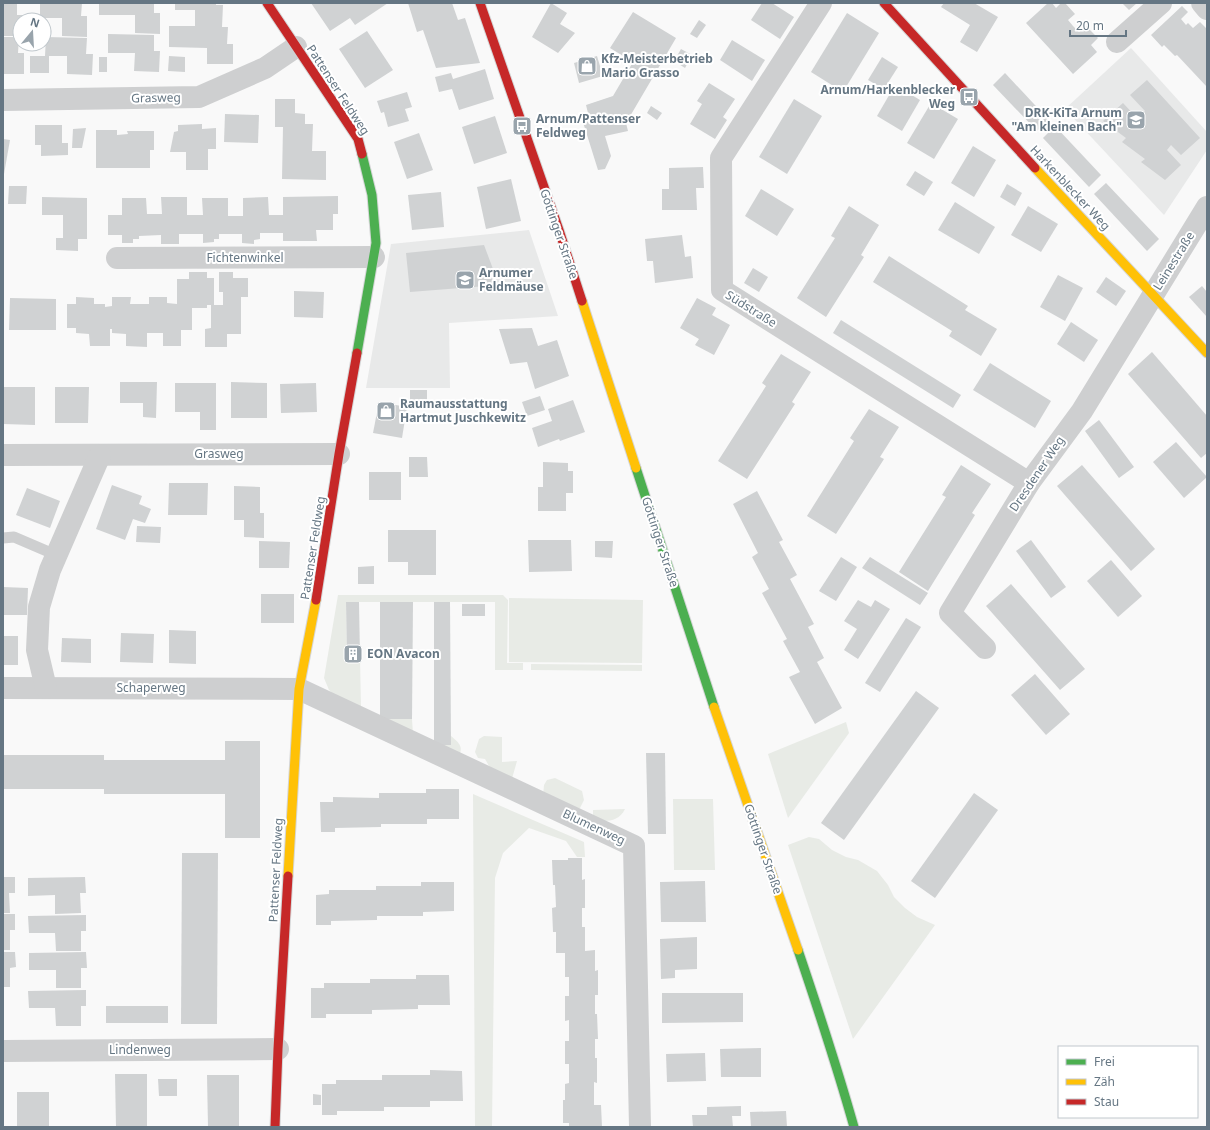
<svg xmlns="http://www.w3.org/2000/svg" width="1210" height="1130" viewBox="0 0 1210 1130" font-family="'Noto Sans',sans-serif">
<rect width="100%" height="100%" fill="#f9f9f9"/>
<g fill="#e8e9e9">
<polygon points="1131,48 1207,132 1207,150 1164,215 1065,109"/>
<polygon points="529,230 558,316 449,323 450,388 366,388 391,244"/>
</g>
<g fill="#e8ebe6">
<polygon points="338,595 503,595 508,600 507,663 523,663 523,670 495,670 495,602 346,602 347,657 360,657 361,709 337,698 329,690 324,678"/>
<polygon points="509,598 643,600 642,663 509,662"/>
<polygon points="531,664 642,665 642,671 531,670"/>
<polygon points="380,719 412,719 413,734"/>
<polygon points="846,722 849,733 788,818 768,754"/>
<path d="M451 736C458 742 464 746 459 756L434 745Z"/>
<polygon points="484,736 502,737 502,762 517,761 511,782 489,766 485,759 478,758 475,752 479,739"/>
<polygon points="555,778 582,791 584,800 580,808 571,810 543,796 544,785 547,780"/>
<polygon points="473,794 584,842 585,857 577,857 566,841 529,828 503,853 495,878 492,1127 475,1127"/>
<polygon points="673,799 713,799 715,870 674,870"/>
<path d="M625 809C619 822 605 822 593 820V810Z"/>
<polygon points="809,837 819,839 832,850 846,857 858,860 877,871 888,885 894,897 905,908 917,917 935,925 853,1039 788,845"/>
</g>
<g fill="#d0d2d3">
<polygon points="3,3 17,3 17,15 23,15 23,20 20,20 20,36 3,36"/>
<polygon points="40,3 82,3 81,16 87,16 87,37 62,36 62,18 40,18"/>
<polygon points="99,3 154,3 154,13 160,13 160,34 135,33 135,15 99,15"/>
<polygon points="175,3 216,3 216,5 223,5 222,27 228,27 227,44 233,44 233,64 207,64 207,48 169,47 169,26 195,26 195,10 175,10"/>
<polygon points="311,3 388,3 355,25 350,18 330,31"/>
<polygon points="408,3 452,3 458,20 465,18 480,63 436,68 423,30 417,32"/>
<polygon points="551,3 567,13 560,24 575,33 558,53 532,37"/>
<polygon points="762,3 772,3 794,17 780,39 751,20"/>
<polygon points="944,3 974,3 998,17 977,52 960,42 970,25 941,7"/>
<polygon points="1048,3 1052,3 1056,8 1061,3 1065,3 1075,14 1068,20 1073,26 1079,32 1086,26 1098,38 1091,45 1097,52 1073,74 1026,23"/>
<polygon points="1122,3 1137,3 1129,10"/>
<polygon points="1182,6 1188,12 1181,19 1186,25 1188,23 1193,28 1200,22 1206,28 1207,27 1207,87 1177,55 1175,56 1164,45 1162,47 1151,35"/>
<polygon points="633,12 676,38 626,123 628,131 605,136 611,156 605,169 598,170 582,119 589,117 586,105 613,96 633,62 610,48"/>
<polygon points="847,13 879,33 843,92 811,72"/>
<polygon points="699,20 706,25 697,38 690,34"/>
<polygon points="367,31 393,70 365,88 339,49"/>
<polygon points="108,34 154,35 154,51 160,51 159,72 134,71 135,53 108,53"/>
<polygon points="3,37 19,37 18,53 24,53 24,74 3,74"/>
<polygon points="46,37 87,38 86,54 93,54 92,75 67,74 67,56 45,56"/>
<polygon points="732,40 765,60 752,81 720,60"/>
<polygon points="681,49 692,55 685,68 674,61"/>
<rect x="30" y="56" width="19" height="17"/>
<polygon points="169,56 185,57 185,72 168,71"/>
<polygon points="597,56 603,76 579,83 574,63"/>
<rect x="99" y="57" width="8" height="15"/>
<polygon points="882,57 898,67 884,89 868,80"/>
<polygon points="485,69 494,99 459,110 452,89 439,92 435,77 451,73 453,79"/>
<polygon points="1005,73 1049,120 1037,131 993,85"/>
<polygon points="1147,80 1200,138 1181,155 1171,145 1167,150 1181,165 1165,180 1141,162 1145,159 1122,142 1126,138 1103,121 1123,103 1137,118 1145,111 1130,95"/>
<polygon points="709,83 735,99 723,117 727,120 715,139 690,124 702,104 697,101"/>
<polygon points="895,85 920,100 902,131 877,116"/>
<polygon points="407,92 412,107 405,109 409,121 388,127 384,112 381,113 377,101"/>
<polygon points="275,99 295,99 295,113 305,114 305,124 313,124 312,151 326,151 326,180 282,179 283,127 275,127"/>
<polygon points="794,99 822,116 787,174 759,157"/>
<polygon points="931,103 958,119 934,159 907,143"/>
<polygon points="651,106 662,113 657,120 647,113"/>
<polygon points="225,114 259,115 258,143 224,142"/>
<polygon points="495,116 507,153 474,164 462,127"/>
<polygon points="202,124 202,129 216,128 216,149 208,149 208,170 186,170 186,152 170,152 174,132 178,131 178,125"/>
<polygon points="35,125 62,125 62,143 68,143 68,155 41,156 41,145 35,145"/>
<polygon points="1055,126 1101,175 1089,187 1043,138"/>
<polygon points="86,128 82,148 72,148 73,129"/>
<polygon points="96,130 117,130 117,135 128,134 127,131 154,131 154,150 150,150 150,168 96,168"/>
<polygon points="419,133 433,170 407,179 394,142"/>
<polygon points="3,139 10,140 4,174 3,174"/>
<polygon points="973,146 996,160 974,197 951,183"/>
<polygon points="703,167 704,188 696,188 697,210 662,210 662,189 669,189 669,168"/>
<polygon points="915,171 933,182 924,196 906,185"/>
<polygon points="511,179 521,221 486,229 477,187"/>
<polygon points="1106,183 1159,239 1147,251 1094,194"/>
<polygon points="1007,184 1022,193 1015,206 1000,197"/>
<polygon points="9,186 27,186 26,204 8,204"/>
<polygon points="761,189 794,209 777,236 745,216"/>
<polygon points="441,192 444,227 412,230 408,195"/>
<polygon points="338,196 338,214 333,214 333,230 316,230 317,241 283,241 283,233 260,233 260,239 254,240 254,244 242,243 242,234 219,234 219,239 214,239 214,242 203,243 203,234 179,234 179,244 161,244 161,235 139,236 139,239 133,239 133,243 122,243 122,235 108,235 108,215 122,215 122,198 146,198 147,214 162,214 161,197 187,197 187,215 203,215 202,198 228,198 228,216 243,216 243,198 268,197 269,215 283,215 283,197"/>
<polygon points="42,197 87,198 87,239 78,239 78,251 56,250 56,238 63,238 63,215 42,215"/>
<polygon points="955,202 995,227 979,254 938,230"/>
<polygon points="849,206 879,225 861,255 864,257 826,317 797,298 835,238 831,236"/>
<polygon points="1028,206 1058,224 1041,252 1011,235"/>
<polygon points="682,235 685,257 691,256 693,278 655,283 653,261 647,261 645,239"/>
<polygon points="484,245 499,285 410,292 406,253"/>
<polygon points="889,256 968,306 965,310 997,329 981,356 949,336 952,331 873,282"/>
<polygon points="753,268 768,277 759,292 744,283"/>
<polygon points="189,272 207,272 207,278 214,278 214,305 223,305 223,292 219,292 219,272 233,272 233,278 248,278 248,297 241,297 241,334 227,334 227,347 205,347 205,329 211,328 211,305 207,305 207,308 192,308 192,330 181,330 181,346 163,346 163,333 147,333 147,347 126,346 126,334 112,333 112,329 110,329 110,346 90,346 89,334 76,333 76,328 67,328 67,304 76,304 76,297 94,298 94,304 105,304 105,307 112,306 112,297 131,297 130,304 149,304 149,297 167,297 167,303 177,304 177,279 189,279"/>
<polygon points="1058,275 1083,288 1065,321 1040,307"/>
<polygon points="1106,277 1126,291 1116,306 1096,292"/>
<polygon points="1202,286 1207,292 1207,317 1189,297"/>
<polygon points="294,291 324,292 323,318 294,317"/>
<polygon points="10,298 56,299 56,330 9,330"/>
<polygon points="697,298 716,308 712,315 730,325 714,355 695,345 699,339 680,328"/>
<polygon points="841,320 961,395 953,408 833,333"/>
<polygon points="1071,322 1098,340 1084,362 1057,344"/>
<polygon points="532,328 538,346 557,340 569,376 535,389 527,362 510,364 499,329"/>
<polygon points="1152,352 1207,416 1207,453 1201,458 1128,374"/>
<polygon points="781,354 811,372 792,402 795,404 747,479 718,461 766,386 762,383"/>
<polygon points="990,363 1051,401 1035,428 973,390"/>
<polygon points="120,382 157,382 156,418 143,417 143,403 120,403"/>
<polygon points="231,382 267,383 267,418 231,418"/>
<polygon points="175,383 216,383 216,430 200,430 200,412 175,412"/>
<polygon points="316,383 317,412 281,413 280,384"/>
<polygon points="3,387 35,387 35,425 3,424"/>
<polygon points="55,387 89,387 88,423 55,423"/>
<rect x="410" y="390" width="17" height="15"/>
<polygon points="540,396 545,410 527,416 522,402"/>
<polygon points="573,400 585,432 560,441 559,439 538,447 532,428 552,421 548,409"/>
<polygon points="379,402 407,407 402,438 373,433"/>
<polygon points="869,409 899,427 880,457 884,459 836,534 807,516 854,441 850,438"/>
<polygon points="1099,420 1134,467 1119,478 1085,431"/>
<polygon points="1176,442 1207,477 1184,498 1153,462"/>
<polygon points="409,457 427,457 428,477 409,477"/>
<polygon points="543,462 568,463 568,471 573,471 573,493 566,493 566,511 538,511 538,487 543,487"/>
<polygon points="961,465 991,484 972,513 975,515 928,591 899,572 946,497 942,495"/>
<polygon points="1082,465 1155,549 1131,571 1057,486"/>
<rect x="369" y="472" width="32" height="28"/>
<polygon points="169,483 208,483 207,515 168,515"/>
<polygon points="112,485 142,496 139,504 151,509 145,523 133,519 125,540 96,529"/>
<polygon points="234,486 260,487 260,513 264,513 264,538 244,537 244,520 234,520"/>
<polygon points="27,488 60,501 50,528 16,515"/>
<polygon points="757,491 783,540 779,542 797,575 790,579 814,624 808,627 824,658 817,662 842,708 815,724 789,677 800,672 783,641 787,639 762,593 769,589 752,557 758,553 733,504"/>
<polygon points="137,526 161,527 160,543 136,542"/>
<polygon points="388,530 436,530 436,575 408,575 408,562 388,562"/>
<polygon points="528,540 571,540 572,571 529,572"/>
<polygon points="1031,540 1066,587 1051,598 1016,551"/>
<polygon points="259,541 290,542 289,568 259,568"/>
<polygon points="595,541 613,541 612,558 595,557"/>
<polygon points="841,557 857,567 836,601 819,591"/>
<polygon points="870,557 928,593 920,605 862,568"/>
<polygon points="1111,560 1142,596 1118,617 1087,581"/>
<polygon points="374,566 374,584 358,584 358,567"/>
<polygon points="1011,584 1085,669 1060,690 986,606"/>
<polygon points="3,587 28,588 27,615 3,615"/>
<rect x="261" y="594" width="33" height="29"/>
<polygon points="858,600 871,607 875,600 890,609 858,659 844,650 857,629 844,621"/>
<polygon points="346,602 359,602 360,657 347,658"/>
<polygon points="380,602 413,602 412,719 380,719"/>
<polygon points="434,602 450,602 451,745 434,745"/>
<rect x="462" y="604" width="23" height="12"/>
<polygon points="906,618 921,627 880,692 865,683"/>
<polygon points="169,630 196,631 196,664 169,663"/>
<polygon points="121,633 154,634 153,663 120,662"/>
<rect x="3" y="636" width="15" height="29"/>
<polygon points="62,638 91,639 91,663 61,662"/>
<polygon points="1035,674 1070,714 1046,735 1011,695"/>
<polygon points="916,691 939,708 844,840 821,823"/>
<polygon points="225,741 260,741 260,838 225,838 225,794 104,794 104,789 3,789 3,755 104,755 104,760 225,760"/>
<polygon points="646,753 665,753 666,834 648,834"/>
<polygon points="426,789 459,789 459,819 427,819 427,824 381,824 381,827 335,828 335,832 321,832 320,802 333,802 333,797 379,798 379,793 426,793"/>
<polygon points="974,793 998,810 935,898 911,881"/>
<polygon points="182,853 218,853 217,1024 181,1024"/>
<polygon points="568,858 582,858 582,880 585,879 585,908 582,908 582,927 585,927 585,951 595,950 595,971 598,970 598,995 595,995 595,1014 597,1014 598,1039 595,1039 595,1058 597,1058 597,1083 594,1082 594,1105 601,1105 602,1127 569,1127 569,1123 563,1123 563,1100 565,1100 565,1084 569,1083 569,1064 565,1064 565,1041 569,1041 569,1020 565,1021 565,996 569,996 569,977 565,977 565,953 556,953 556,932 553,932 552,908 556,907 555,885 553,885 552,860 568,860"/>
<polygon points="3,877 15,877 15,893 9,893 10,913 3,913"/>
<polygon points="85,877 86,893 80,893 81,913 55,914 55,895 28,896 28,878"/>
<polygon points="705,881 706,922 661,922 660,882"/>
<polygon points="421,882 454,882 454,911 423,912 423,916 377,916 377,920 331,921 331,925 316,925 316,895 329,894 329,890 376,890 376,886 421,886"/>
<polygon points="3,914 15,914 15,930 10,930 10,950 3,950"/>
<polygon points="86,915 86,931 81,931 81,951 56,951 55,933 29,933 28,916"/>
<polygon points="697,937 697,969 675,970 675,978 661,979 660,939"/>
<polygon points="3,952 15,952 16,967 10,968 10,987 3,987"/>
<polygon points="86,952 87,968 81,968 81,988 56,988 56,970 29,970 29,953"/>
<polygon points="416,975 449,975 450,1005 418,1005 418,1009 372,1010 372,1014 326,1014 326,1018 311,1018 311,988 324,988 324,983 370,983 370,979 416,979"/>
<polygon points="86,990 86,1006 81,1006 81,1026 56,1026 55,1008 29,1008 28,991"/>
<polygon points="662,993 743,993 743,1022 662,1023"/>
<rect x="106" y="1006" width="62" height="17"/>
<polygon points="761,1048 761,1077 721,1077 720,1049"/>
<polygon points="705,1053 706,1081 667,1082 666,1054"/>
<polygon points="430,1070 462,1071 463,1101 430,1101 430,1107 384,1107 384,1111 337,1111 337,1115 322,1115 322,1084 336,1084 336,1080 382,1080 382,1075 430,1075"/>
<polygon points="115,1074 147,1074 147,1127 116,1127"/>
<polygon points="207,1075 239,1075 239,1127 208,1127"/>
<polygon points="158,1079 177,1079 177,1096 159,1096"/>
<rect x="17" y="1092" width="32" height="35"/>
<polygon points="313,1094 321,1095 321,1105 313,1105"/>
<polygon points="741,1106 741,1116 732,1116 733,1127 693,1127 692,1115 707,1115 707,1107"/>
<polygon points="786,1111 787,1127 751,1127 750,1112"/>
</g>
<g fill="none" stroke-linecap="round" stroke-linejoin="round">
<g stroke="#d5d6d7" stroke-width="11">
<g id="fast">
<polyline points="357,353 376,243 372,195 362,154"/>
<polyline points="636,468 714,707"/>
<path d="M798 950C818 1009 837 1067 854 1127"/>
</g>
</g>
<g stroke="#d5d6d7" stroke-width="11">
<g id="slow">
<polyline points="1035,168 1207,353"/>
<polyline points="582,301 636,468"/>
<polyline points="714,707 798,950"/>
<polyline points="288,876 299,689 316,600"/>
</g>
</g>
<g stroke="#d5d6d7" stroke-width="11">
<g id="jam">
<polyline points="267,3 358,139 362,154"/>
<polyline points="480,3 559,230 582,301"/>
<polyline points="884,3 1035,168"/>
<polyline points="316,600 339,454 357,353"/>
<polyline points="275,1127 278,1049 288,876"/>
</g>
</g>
<polyline stroke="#cecfd0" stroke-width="11" points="3,538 14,537 56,555"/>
<g stroke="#cecfd0" stroke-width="22">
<polyline points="821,3 721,158 722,290 1029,483"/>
<polyline points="1202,3 1207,9"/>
<polyline points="1117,42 1161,3"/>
<polyline points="3,100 199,97 265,68 296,47"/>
<polyline points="117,258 374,257"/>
<polyline points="3,455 339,454"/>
<polyline points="985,648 950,613 1029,483 1082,411 1207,207"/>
<polyline points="3,688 299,689 634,846 640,1127"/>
<polyline points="46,688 37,650 39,607 50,570 100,455"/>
<polyline points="3,1051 278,1049"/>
</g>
<use href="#fast" stroke="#4caf50" stroke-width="9"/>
<use href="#slow" stroke="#ffc107" stroke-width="9"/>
<use href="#jam" stroke="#c62828" stroke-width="9"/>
</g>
<defs>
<g id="shop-square" transform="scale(1)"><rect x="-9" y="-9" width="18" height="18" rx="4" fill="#99a4ac" stroke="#fff"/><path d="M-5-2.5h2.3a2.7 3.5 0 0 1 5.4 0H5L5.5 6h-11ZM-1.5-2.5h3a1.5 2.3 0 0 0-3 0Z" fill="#fff"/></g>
<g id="bus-square" transform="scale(1)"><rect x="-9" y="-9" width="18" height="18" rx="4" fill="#99a4ac" stroke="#fff"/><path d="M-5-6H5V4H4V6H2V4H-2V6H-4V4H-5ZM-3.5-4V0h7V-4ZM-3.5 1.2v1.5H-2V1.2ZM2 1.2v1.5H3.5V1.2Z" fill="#fff"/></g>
<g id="school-square" transform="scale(1)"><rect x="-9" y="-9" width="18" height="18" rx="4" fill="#99a4ac" stroke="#fff"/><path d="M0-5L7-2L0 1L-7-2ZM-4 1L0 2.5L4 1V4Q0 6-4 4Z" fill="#fff"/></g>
<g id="building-square" transform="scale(1)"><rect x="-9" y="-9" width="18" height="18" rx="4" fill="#99a4ac" stroke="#fff"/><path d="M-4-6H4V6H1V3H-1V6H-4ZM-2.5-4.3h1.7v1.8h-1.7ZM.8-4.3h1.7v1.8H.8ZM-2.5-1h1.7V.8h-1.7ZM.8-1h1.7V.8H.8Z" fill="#fff"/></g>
</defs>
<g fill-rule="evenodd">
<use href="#shop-square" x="587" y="66"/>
<use href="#bus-square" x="969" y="97"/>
<use href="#school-square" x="1136" y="120"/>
<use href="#bus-square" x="522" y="126"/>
<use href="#school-square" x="465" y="280"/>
<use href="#shop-square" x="386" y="411"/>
<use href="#building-square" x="353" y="654"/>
</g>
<g text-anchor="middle" stroke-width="4" stroke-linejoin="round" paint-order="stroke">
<g font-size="12" font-weight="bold" fill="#657683" stroke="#fff" text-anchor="start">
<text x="601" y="63">Kfz-Meisterbetrieb<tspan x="601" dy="14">Mario Grasso</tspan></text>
<text x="955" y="94" text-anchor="end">Arnum/Harkenblecker<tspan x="955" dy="14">Weg</tspan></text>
<text x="1122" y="117" text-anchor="end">DRK-KiTa Arnum<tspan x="1122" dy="14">"Am kleinen Bach"</tspan></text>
<text x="536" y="123">Arnum/Pattenser<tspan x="536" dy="14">Feldweg</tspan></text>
<text x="479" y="277">Arnumer<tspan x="479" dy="14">Feldmäuse</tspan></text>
<text x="400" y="408">Raumausstattung<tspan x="400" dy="14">Hartmut Juschkewitz</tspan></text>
<text x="367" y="658">EON Avacon</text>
</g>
<g font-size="12" fill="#657683" stroke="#fff">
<text transform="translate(338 90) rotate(57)" y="4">Pattenser Feldweg</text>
<text transform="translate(156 98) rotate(-1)" y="4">Grasweg</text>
<text transform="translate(1070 188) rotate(47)" y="4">Harkenblecker Weg</text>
<text transform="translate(559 234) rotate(71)" y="4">Göttinger Straße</text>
<text x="245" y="262">Fichtenwinkel</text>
<text transform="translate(1174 261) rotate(-58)" y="4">Leinestraße</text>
<text transform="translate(751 309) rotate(32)" y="4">Südstraße</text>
<text x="219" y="458">Grasweg</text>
<text transform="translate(1037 474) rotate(-56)" y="4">Dresdener Weg</text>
<text transform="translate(660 542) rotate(72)" y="4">Göttinger Straße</text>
<text transform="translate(313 548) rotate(-81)" y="4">Pattenser Feldweg</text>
<text x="151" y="692">Schaperweg</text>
<text transform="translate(594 827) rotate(25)" y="4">Blumenweg</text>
<text transform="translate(763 849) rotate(71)" y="4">Göttinger Straße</text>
<text transform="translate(276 870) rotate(-87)" y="4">Pattenser Feldweg</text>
<text x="140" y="1054">Lindenweg</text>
</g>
</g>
<rect width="1210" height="1130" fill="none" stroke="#657683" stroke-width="8"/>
<rect x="1058" y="1046" width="140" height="72" fill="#ffffff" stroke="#c1c8cd"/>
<rect x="1066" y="1059" width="20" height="6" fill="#4caf50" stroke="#c1c8cd"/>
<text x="1094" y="1066" font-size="12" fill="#657683">Frei</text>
<rect x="1066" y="1079" width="20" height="6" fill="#ffc107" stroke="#c1c8cd"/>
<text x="1094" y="1086" font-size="12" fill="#657683">Zäh</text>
<rect x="1066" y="1099" width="20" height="6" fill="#c62828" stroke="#c1c8cd"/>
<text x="1094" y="1106" font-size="12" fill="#657683">Stau</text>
<g transform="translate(32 32) rotate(18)"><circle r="19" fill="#ffffff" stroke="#c1c8cd"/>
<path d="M0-3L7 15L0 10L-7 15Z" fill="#99a4ac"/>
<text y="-6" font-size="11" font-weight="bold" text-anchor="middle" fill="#657683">N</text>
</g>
<path d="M1070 30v6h56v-6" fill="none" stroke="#657683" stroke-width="2"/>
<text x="1076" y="30" font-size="12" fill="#657683" stroke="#ffffff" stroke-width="3" paint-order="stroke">20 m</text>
</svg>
